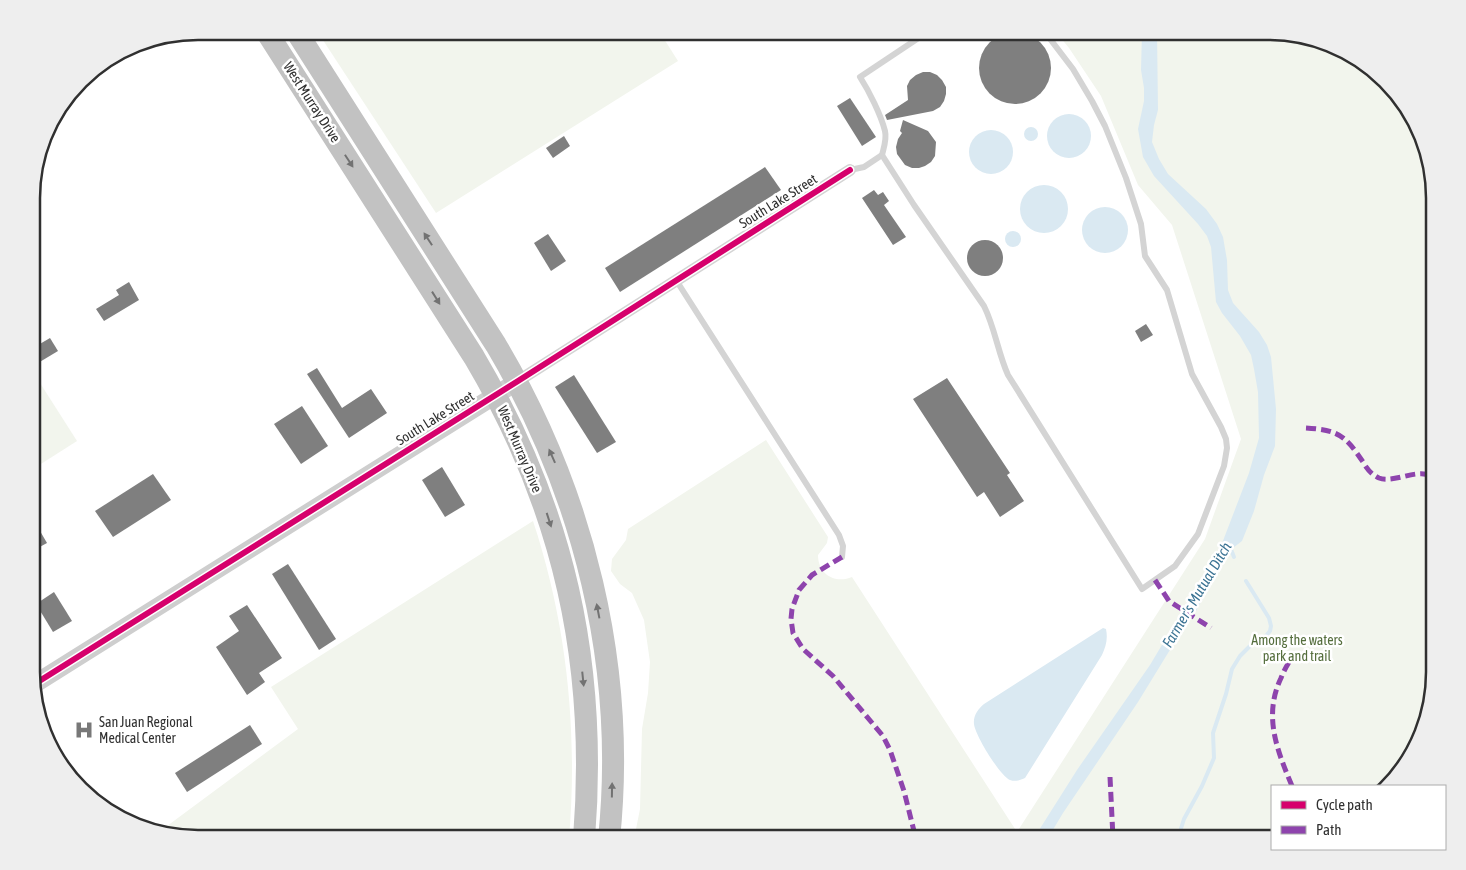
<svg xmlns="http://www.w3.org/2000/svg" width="1466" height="870" viewBox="0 0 1466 870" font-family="'Asap Condensed',sans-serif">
<rect width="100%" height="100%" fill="#fff"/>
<g fill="#f2f5ed">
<polygon points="317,31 659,31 678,61 436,213"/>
<path d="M1055 31H1268L1352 54 1412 114 1434 187V683L1412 756 1382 786H1272V838L634 839 640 809 642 729 648 693 650 662 644 620 632 593 620 584 611 571 612 559 626 540 628 529 766 440 828 537 827 543 818 555C818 575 836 584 852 577L1017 832 1205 539 1241 439 1172 225 1138 185 1101 96 1069 48Z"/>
<polygon points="33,372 77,441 33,469"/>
<path d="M533 521C567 624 578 731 569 839H198L163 829 298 729 271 687Z"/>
</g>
<g fill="#dae9f2">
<polygon points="1142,31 1157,31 1158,110 1154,125 1152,142 1159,159 1168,174 1206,209 1217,224 1223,237 1227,260 1228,290 1233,303 1259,332 1267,345 1271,357 1276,409 1275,446 1264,475 1254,511 1242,541 1229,551 1196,611 1176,640 1138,702 1063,813 1048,838 1034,838 1077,770 1150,665 1221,546 1249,473 1259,438 1258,392 1254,369 1251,355 1240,336 1222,313 1216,302 1211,247 1207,236 1198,224 1154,176 1143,157 1138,129 1144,101 1144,88 1141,70"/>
<circle cx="1069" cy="136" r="22"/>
<circle cx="1031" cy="134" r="7"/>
<circle cx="991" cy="152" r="22"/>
<circle cx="1044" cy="209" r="24"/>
<circle cx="1105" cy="230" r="23"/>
<circle cx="1013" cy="239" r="8"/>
<path d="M1103 628 1106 629C1108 639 1106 646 1102 655L1025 778C1020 780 1016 782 1010 780 1000 776 975 735 974 724 973 716 978 709 984 704Z"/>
</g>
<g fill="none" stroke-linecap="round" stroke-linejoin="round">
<g stroke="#dae9f2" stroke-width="4">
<polyline points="1230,547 1234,557"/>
<polyline points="1178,838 1184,819 1202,786 1214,758 1213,733 1226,694 1232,669 1240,656 1251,645 1265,637 1270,631 1271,626 1269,618 1246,581"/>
</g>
</g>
<g fill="#7f7f7f">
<circle cx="1015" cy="68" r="36"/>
<polygon points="923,72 930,72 937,75 942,80 946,87 946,94 944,101 940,107 933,111 887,120 885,115 908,100 907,86 910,80 916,75"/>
<polygon points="850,98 876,137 862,146 837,106"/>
<polygon points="903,120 928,131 936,142 935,156 931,162 925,166 919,168 912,168 905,165 897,154 896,147 898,139 902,133 900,131"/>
<polygon points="564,136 570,146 553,158 546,148"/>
<polygon points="765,167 781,190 620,292 605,268"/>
<polygon points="874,190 878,195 883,192 889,201 884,205 906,237 893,245 862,198"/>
<polygon points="548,234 566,261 551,271 534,243"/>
<circle cx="985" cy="258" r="18"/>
<polygon points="129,282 139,300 104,321 96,309 119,295 116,290"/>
<polygon points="1146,324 1153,335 1141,342 1135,331"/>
<polygon points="50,338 58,351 33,366 33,348"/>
<polygon points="317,368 342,408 371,389 387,413 349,438 307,374"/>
<polygon points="574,375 616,442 597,453 555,387"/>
<polygon points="947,378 1010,473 1007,475 1024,501 1000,517 984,492 977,497 913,399"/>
<polygon points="302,406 328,446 301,464 274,424"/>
<polygon points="442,467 465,505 445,517 422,480"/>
<polygon points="153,474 171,500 113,537 95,511"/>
<polygon points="33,519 47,543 36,549 33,544"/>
<polygon points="288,564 336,639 319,650 272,574"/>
<polygon points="54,592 72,621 53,632 36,604"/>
<polygon points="247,605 282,658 259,673 265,682 247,695 216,647 239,631 229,616"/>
<polygon points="250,725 262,744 187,792 175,773"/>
</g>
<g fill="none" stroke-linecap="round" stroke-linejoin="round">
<g stroke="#d4d4d4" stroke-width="6">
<path d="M882 155 914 205 984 306C995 328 998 353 1008 375L1142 589 1175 566 1198 534 1224 466 1227 448 1226 439 1221 427 1192 374 1167 290 1145 256 1141 224 1126 178 1105 126 1092 101 1073 69 1044 31"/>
<path d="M850 170 864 167 882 155C884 147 887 139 885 131 881 115 869 91 860 77L929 31"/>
<polyline points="676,280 839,535 843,546 842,557"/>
</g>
<polyline stroke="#d4d4d4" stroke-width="12" points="518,381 850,170"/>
<polyline stroke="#cecece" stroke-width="18" points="33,685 518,381"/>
<g stroke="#c2c2c2" stroke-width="22">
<path d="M266 31 474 357C564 509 598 663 584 839"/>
<path d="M296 31 496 345C584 493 627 667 609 839"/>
</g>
<g stroke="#8e44ad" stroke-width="5" stroke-dasharray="10 5" stroke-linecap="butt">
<path d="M1306 428C1338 430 1345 435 1363 462 1367 469 1372 475 1379 478 1395 484 1425 464 1434 480"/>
<polyline points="842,557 812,575 799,590 792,609 791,619 793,633 803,649 833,676 883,736 890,750 904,791 916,839"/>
<polyline points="1155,580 1169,601 1211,628"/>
<polyline points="1110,777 1113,838"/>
<path d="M1292 786C1277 750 1263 716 1281 678 1284 670 1289 662 1294 654"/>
</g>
<g stroke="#fff" stroke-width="9">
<polyline id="cycleway" points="33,685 518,381 850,170"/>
</g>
<use href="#cycleway" stroke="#d6006c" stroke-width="6"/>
</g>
<defs><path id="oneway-solid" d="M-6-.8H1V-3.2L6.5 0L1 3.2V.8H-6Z" transform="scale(1.25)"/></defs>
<g fill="#727272">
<use href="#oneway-solid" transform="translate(349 161) rotate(57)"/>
<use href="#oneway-solid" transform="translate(428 239) rotate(-123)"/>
<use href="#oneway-solid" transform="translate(436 298) rotate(58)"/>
<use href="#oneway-solid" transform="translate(552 456) rotate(-114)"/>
<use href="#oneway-solid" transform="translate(549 520) rotate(72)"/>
<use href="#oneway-solid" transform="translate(598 611) rotate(-101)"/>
<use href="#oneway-solid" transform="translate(583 679) rotate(84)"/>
<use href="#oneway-solid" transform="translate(612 790) rotate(-89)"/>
</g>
<defs>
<g id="hospital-bare" transform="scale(1.5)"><path d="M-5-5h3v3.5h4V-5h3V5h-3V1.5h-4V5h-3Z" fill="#787878" stroke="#fff" stroke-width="2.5" paint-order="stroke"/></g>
</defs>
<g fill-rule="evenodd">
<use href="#hospital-bare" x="84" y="730"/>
</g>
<g text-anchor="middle" stroke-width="5" stroke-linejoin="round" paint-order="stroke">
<g font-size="14" fill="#303030" stroke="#fff">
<text transform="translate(312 102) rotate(57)" y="5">West Murray Drive</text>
<text transform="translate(778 201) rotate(-32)" y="5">South Lake Street</text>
<text transform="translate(435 418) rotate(-32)" y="5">South Lake Street</text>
<text transform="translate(520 449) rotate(67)" y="5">West Murray Drive</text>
</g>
<g font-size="14" fill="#546d3c" stroke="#fff">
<text x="1297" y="645">Among the waters<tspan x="1297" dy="16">park and trail</tspan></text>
</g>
<g font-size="14" fill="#303030" stroke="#fff" text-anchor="start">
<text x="99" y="727">San Juan Regional<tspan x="99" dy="16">Medical Center</tspan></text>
</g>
<g font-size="15" font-style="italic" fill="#3c7494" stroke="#fff">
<text transform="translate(1197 595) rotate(-59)" y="5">Farmer's Mutual Ditch</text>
</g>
</g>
<path d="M0 0H1466V870H0ZM198 40H1268A158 158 0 0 1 1426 198V672A158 158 0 0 1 1268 830H198A158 158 0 0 1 40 672V198A158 158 0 0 1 198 40Z" fill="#eee" fill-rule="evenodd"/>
<path fill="none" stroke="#303030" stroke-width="2.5" d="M198 40H1268A158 158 0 0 1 1426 198V672A158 158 0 0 1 1268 830H198A158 158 0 0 1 40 672V198A158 158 0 0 1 198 40Z"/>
<rect x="1271" y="785" width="175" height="65" fill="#ffffff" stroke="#acacac"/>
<rect x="1281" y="801" width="25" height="8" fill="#d6006c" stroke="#acacac"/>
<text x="1316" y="810" font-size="15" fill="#303030">Cycle path</text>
<rect x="1281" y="826" width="25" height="8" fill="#8e44ad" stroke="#acacac"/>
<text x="1316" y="835" font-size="15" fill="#303030">Path</text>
</svg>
